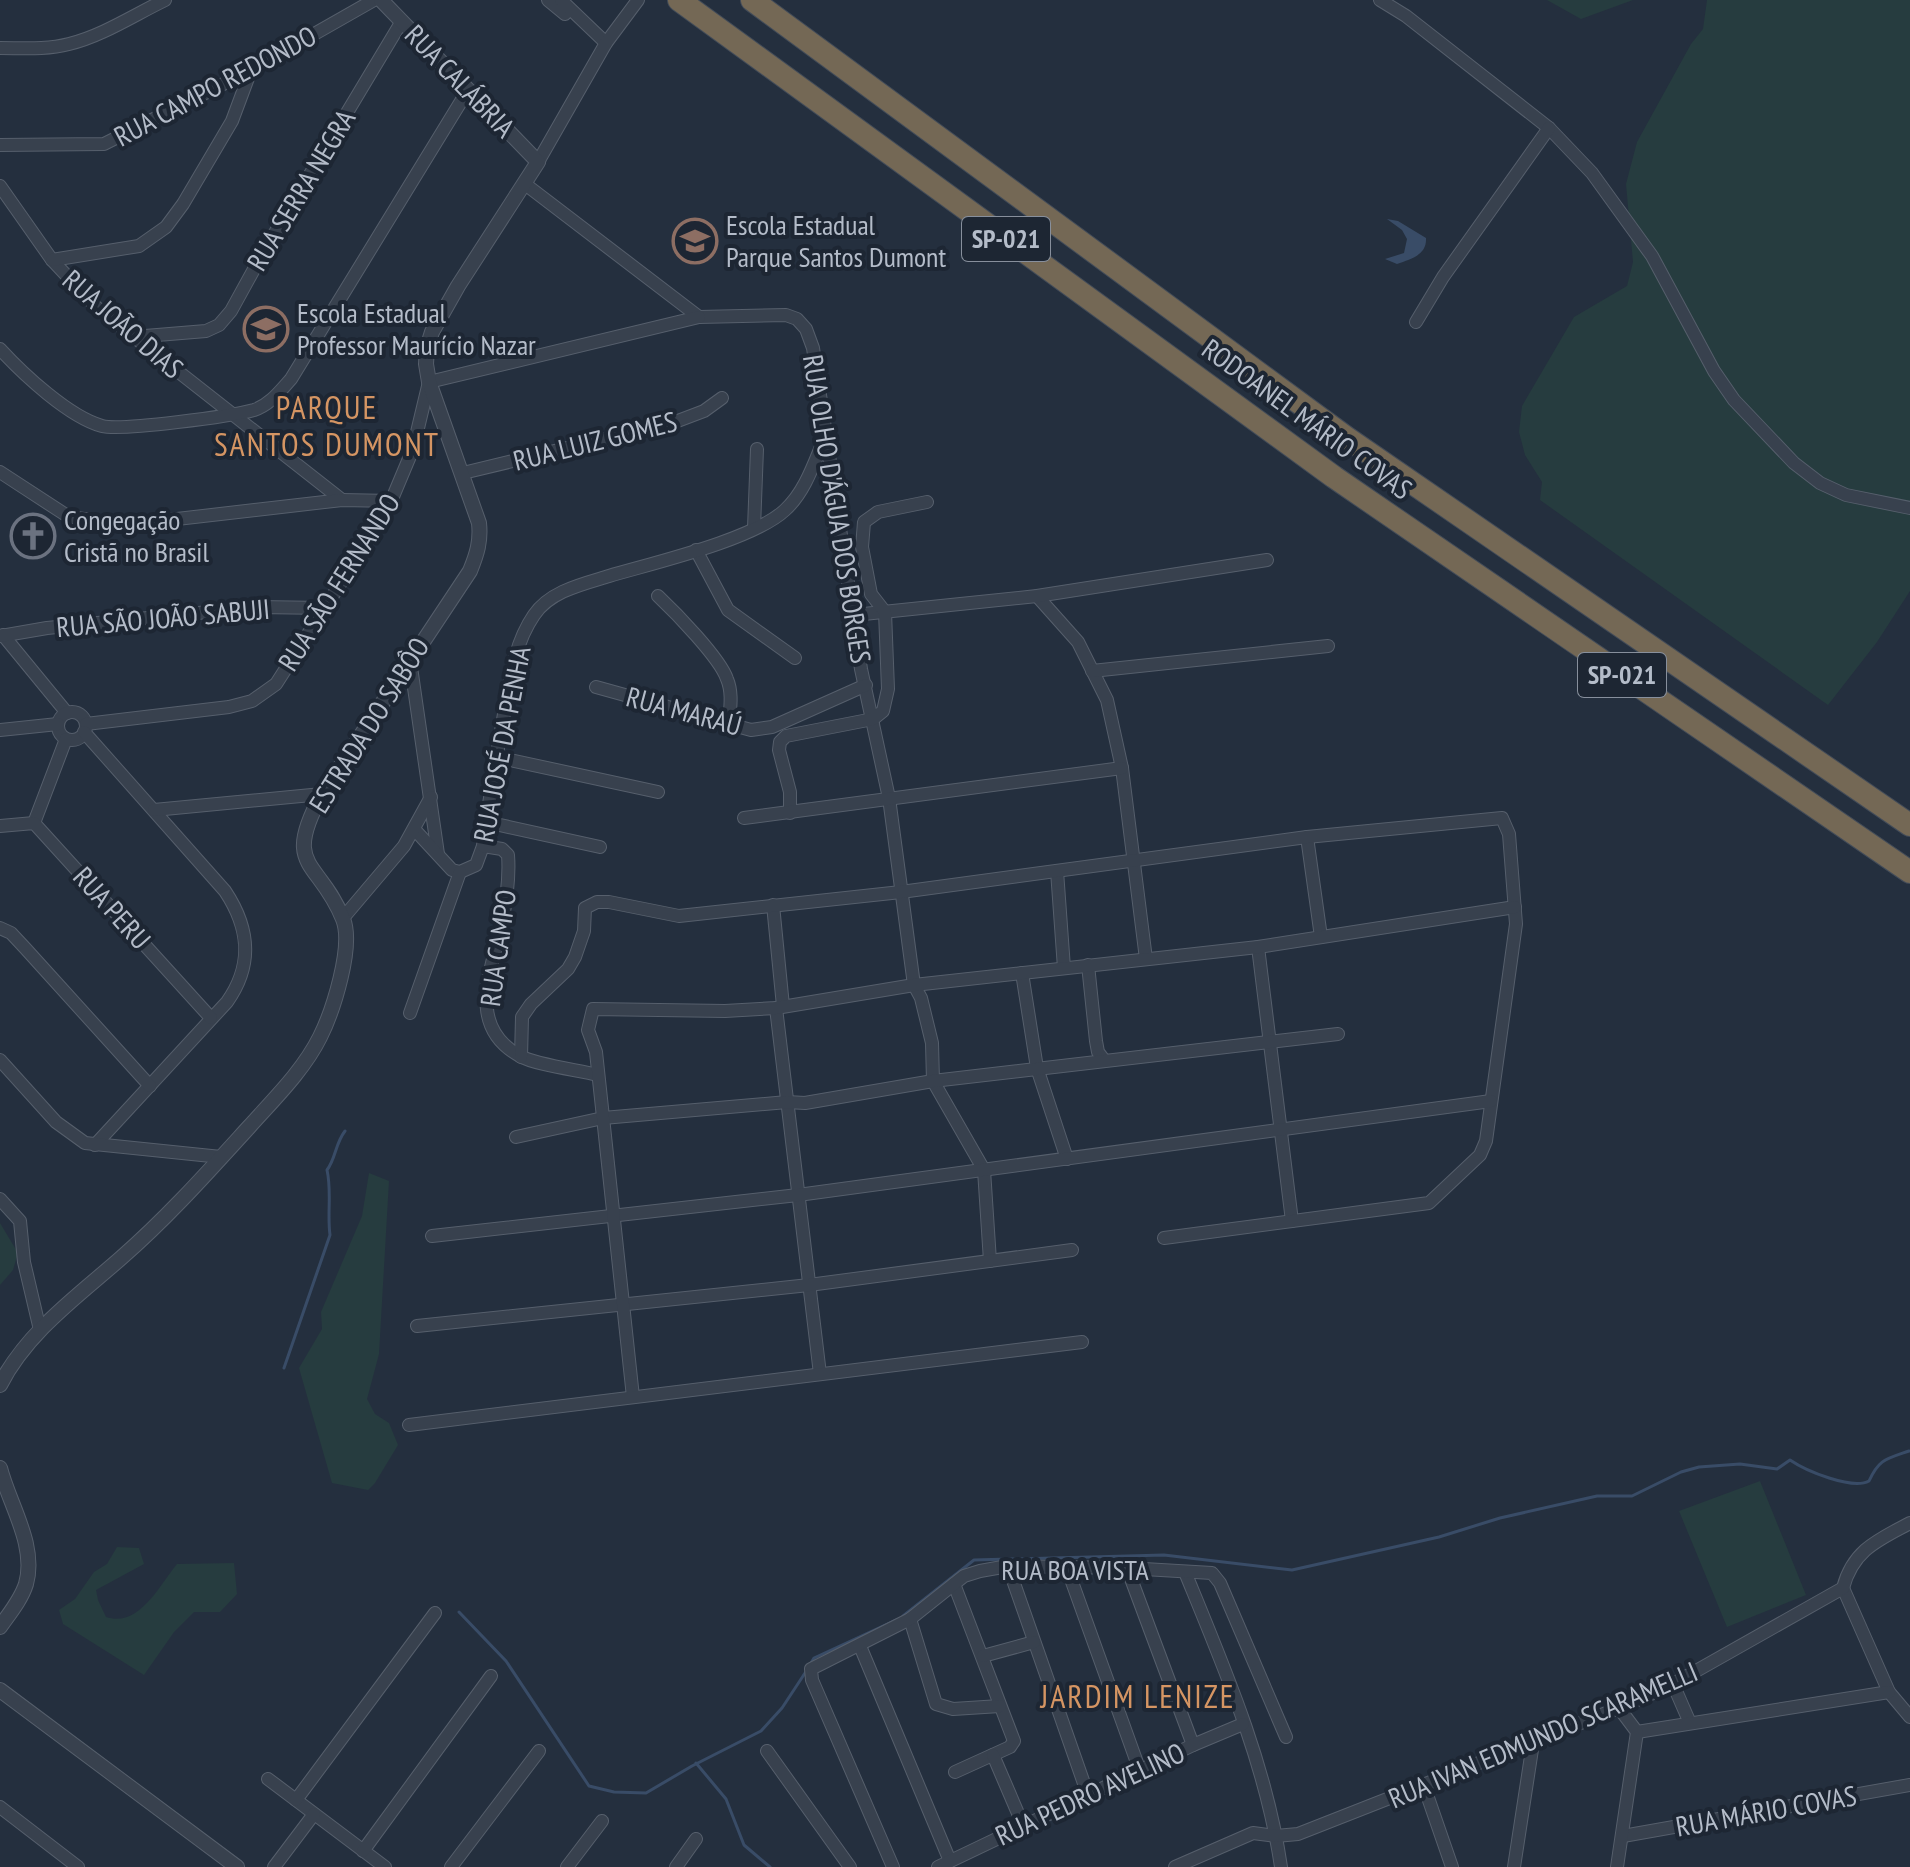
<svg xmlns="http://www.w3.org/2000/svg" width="1910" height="1867" viewBox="0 0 1910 1867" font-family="'PT Sans Narrow',sans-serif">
<rect width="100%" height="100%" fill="#242f3e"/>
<g fill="#263c3f">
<polygon points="1547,0 1633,0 1581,19"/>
<polygon points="1707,0 1910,0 1910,591 1877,642 1828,705 1540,500 1542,482 1525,455 1519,432 1522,406 1574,317 1627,286 1633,262 1626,184 1637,142 1691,44 1703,29"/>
<polygon points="369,1173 389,1181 379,1354 367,1399 375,1414 389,1423 398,1445 375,1483 368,1490 332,1483 299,1368 322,1329 321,1312 362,1216"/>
<polygon points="0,1223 18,1253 13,1270 0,1285"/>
<polygon points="1760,1481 1806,1595 1727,1627 1679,1511"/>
<path d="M117 1547 139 1548 144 1564 96 1590 98 1600 106 1617C139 1628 159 1586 177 1564L234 1563 237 1594 220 1612H194L174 1632 144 1675 63 1624 59 1610 75 1599 94 1572 107 1564Z"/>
</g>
<path fill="#394c67" d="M1387 219 1398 221 1426 238C1427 255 1411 259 1397 264L1385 259 1404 253 1407 239 1402 230Z"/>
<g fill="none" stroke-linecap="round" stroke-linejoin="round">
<g stroke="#394c67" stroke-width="3">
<path d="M284 1368 330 1235C327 1213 332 1192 327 1170 336 1158 335 1144 345 1131"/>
<polyline points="459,1612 506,1661 589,1786 614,1792 646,1793 692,1766 761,1731 782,1708 807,1670"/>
<path d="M903 1616 974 1560 1164 1555 1292 1570 1439 1537 1500 1518 1597 1496H1632L1681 1472 1699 1467 1740 1464 1777 1469 1790 1460C1806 1471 1852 1490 1869 1481 1879 1459 1886 1459 1909 1451"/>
<polyline points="811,1663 814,1658 896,1620"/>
<polyline points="696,1763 726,1799 744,1845 770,1867"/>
</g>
<g stroke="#565f6c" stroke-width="14">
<g id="minor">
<polyline points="548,0 565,14"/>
<polyline points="561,0 606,43"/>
<polyline points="1380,0 1406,16 1549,128 1592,173 1652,256 1714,371 1734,400 1794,463 1820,483 1846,495 1910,508"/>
<path d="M0 48C23 48 46 50 69 44 102 36 134 15 165 0"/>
<polyline points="0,145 104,144 251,70 374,0"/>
<polyline points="538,162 606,43 638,0"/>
<polyline points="525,184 699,317 786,315 797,319 806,329 813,348 861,669 889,798 914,985 921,998 932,1043 933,1081 984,1170 990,1261"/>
<polyline points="0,186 52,260 96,307 342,500"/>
<polyline points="52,260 139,246 166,227 183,204 232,121 251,70"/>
<polyline points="1416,322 1443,277 1549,128"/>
<polyline points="133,337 206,331 219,325 231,311 264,251 402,21"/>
<path d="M0 349C23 374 69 417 102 426 122 431 232 416 254 410 270 405 281 390 291 379L468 90"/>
<polyline points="0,472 69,517 114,523 142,523 342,500 392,501"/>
<polyline points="463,473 675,422 704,411 722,398"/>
<polyline points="754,528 757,449"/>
<polyline points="696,550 728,610 795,658"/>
<path d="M658 596C675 612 720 658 727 679 733 693 730 709 729 723"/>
<polyline points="1037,596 1078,642 1107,700 1122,768 1146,959"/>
<polyline points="854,615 1037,596 1267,560"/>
<polyline points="3,635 67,713"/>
<polyline points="0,636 47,628 258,607 326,608"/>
<polyline points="410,660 438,854"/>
<polyline points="1092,671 1328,646"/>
<polyline points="596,687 751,730 772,727 866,685"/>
<circle cx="72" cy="726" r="14"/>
<polyline points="86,724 229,707 252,701 276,684 387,511 413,449 429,382 699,317"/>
<polyline points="0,730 58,724"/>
<path d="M84 732 225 891C249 927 254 964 227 1002L95 1145"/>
<polyline points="496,757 658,792"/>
<polyline points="154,810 322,794"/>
<polyline points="790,813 790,792 779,750 780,742 786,736 873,719 883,711 888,689 885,612 871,594 862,547 864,522 878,512 927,502"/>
<polyline points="744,818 1122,768"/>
<polyline points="486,822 600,847"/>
<polyline points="34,823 66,739"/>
<polyline points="0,826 34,823 211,1018"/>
<path d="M414 829 452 870 460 872 476 865 483 846C489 802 496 758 504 714 510 680 514 644 534 615 550 591 583 584 609 576 653 563 753 540 785 510 806 491 815 460 826 435"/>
<polyline points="1307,837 1321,937"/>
<path d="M483 846 502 849 508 855C510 880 506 904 501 928 490 974 467 1027 520 1056 536 1065 578 1070 598 1075"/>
<polyline points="1057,871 1064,968"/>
<polyline points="773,905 783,1006"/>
<polyline points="343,918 404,846 431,797"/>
<polyline points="0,928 11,933 25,948 150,1086"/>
<polyline points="1258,947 1292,1221"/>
<polyline points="1088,965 1096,1041 1098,1052 1104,1060"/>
<polyline points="1022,973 1037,1068 1067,1159"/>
<polyline points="776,1008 820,1374"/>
<polyline points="410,1013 460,872"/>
<polyline points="521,1057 522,1017 531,1004 568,969 575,957 584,931 585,908 597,902 609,902 679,916 901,892 1307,837 1502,818 1509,834 1516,924 1486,1141 1480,1155 1429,1203 1164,1238"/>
<polyline points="0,1060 56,1122 85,1143 221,1157"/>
<polyline points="516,1137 603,1118 787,1102 805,1103 933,1081 1338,1034"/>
<polyline points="0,1199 20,1221 24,1262 40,1330"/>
<polyline points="432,1236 798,1195 1491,1101"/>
<polyline points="417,1326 809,1285 1072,1250"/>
<polyline points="633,1397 596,1052 588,1030 593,1009 725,1011 776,1008 914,985 1258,947 1515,907"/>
<polyline points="409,1425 1082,1342"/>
<polyline points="1008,1566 1088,1795"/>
<polyline points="1067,1568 1140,1771"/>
<polyline points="1127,1568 1193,1745"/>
<path d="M1185 1572C1224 1667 1266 1764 1281 1867"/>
<polyline points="954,1584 1014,1741 1010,1747 955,1772"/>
<polyline points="1843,1588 1889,1692 1910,1717"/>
<polyline points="910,1619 936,1704 953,1709 1000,1706"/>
<polyline points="860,1646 950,1861"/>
<polyline points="983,1656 1034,1642"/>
<polyline points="1673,1684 1690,1723"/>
<polyline points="1637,1732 1889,1692"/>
<polyline points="767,1751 850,1867"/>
<polyline points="993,1755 1023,1825"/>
<polyline points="268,1779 385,1867"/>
<polyline points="1424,1786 1452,1867"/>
<polyline points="296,1800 435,1613"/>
<polyline points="0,1807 78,1867"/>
<polyline points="1623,1836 1910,1785"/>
<polyline points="363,1851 491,1676"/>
<polyline points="274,1867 314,1814"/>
<polyline points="451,1867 539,1751"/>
<polyline points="567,1867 602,1821"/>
<polyline points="676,1867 696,1839"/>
<polyline points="893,1867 812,1680 811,1669 910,1619 964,1576 980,1571 1008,1566 1127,1568 1212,1573 1220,1583 1286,1737"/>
<polyline points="938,1867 1193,1745 1243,1724"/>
<path d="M1175 1867 1253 1833 1276 1836 1298 1834 1619 1708 1673 1684 1843 1588C1853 1550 1878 1540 1910 1523"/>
<polyline points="1514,1867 1533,1743"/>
<polyline points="1617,1867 1637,1732 1619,1708"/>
</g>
</g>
<g stroke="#565f6c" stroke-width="16">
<g id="tertiary">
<path d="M0 1385C27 1332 78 1296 121 1258 167 1218 208 1172 249 1127 274 1099 303 1071 320 1037 333 1011 354 946 343 919 319 859 281 869 322 794L470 571C477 554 481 541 479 523L429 382 426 364 427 348 432 332 458 286 538 162 381 0"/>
<path d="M0 1468C9 1504 37 1545 26 1584 21 1600 9 1614 0 1627"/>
<polyline points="0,1690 237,1867"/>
</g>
</g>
<g stroke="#434c59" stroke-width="24">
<g id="motorway">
<polyline points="679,0 1334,477 1910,872"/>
<polyline points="752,0 1347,438 1910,825"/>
</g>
</g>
<use href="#minor" stroke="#38414e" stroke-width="12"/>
<use href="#tertiary" stroke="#38414e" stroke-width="14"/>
<use href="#motorway" stroke="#746855" stroke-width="22"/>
</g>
<defs>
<g id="school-ring" transform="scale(2.3)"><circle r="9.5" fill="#1d2633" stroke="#8d6e63" stroke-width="1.5"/><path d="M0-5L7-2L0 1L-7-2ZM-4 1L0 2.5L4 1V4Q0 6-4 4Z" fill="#8d6e63"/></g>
<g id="church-ring" transform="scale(2.3)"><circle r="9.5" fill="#1d2633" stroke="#6b7280" stroke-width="1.5"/><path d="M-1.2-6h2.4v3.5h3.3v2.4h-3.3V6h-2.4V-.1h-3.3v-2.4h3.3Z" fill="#6b7280"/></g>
</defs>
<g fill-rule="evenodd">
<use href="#school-ring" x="695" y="241"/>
<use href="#school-ring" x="266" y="329"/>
<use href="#church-ring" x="33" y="536"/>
</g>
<g text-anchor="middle" stroke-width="8" stroke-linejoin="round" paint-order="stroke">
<g fill="#1d2633" stroke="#878f9c" stroke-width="2">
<rect x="962" y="217" width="88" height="44" rx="6"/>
<rect x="1578" y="653" width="88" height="44" rx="6"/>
</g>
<g font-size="26" font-weight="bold" fill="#b4bcc9">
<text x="1006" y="248">SP-021</text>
<text x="1622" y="684">SP-021</text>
</g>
<g font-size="28" fill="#b4bcc9" stroke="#1d2633">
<text transform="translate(460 81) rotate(46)" y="10">RUA CALÁBRIA</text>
<text transform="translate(215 86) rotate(-28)" y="10">RUA CAMPO REDONDO</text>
<text transform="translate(301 190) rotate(-59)" y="10">RUA SERRA NEGRA</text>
<text transform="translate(123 324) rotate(41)" y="10">RUA JOÃO DIAS</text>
<text transform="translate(1307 419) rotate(36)" y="10">RODOANEL MÁRIO COVAS</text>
<text transform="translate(595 441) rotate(-14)" y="10">RUA LUIZ GOMES</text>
<text transform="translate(837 509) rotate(81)" y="10">RUA OLHO D'ÁGUA DOS BORGES</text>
<text transform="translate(339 582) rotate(-58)" y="10">RUA SÃO FERNANDO</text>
<text transform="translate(163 618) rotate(-5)" y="10">RUA SÃO JOÃO SABUJI</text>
<text transform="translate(684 711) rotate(15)" y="10">RUA MARAÚ</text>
<text transform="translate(369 725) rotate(-58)" y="10">ESTRADA DO SABÔO</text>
<text transform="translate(502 744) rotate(-79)" y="10">RUA JOSÉ DA PENHA</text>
<text transform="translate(112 908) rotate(48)" y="10">RUA PERU</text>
<text transform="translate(498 948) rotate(-82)" y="10">RUA CAMPO</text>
<text x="1075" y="1580">RUA BOA VISTA</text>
<text transform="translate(1543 1735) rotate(-23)" y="10">RUA IVAN EDMUNDO SCARAMELLI</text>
<text transform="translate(1090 1794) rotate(-25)" y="10">RUA PEDRO AVELINO</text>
<text transform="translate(1766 1811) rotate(-10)" y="10">RUA MÁRIO COVAS</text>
</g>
<g font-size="28" fill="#b4bcc9" stroke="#1d2633" text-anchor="start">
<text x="726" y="235">Escola Estadual<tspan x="726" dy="32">Parque Santos Dumont</tspan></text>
<text x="297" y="323">Escola Estadual<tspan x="297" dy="32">Professor Maurício Nazar</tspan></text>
<text x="64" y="530">Congegação<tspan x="64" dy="32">Cristã no Brasil</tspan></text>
</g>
<g font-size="32" letter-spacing="2" fill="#d59563" stroke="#1d2633">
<text x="327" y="419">PARQUE<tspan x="327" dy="37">SANTOS DUMONT</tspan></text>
<text x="1138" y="1708">JARDIM LENIZE</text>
</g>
</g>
</svg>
